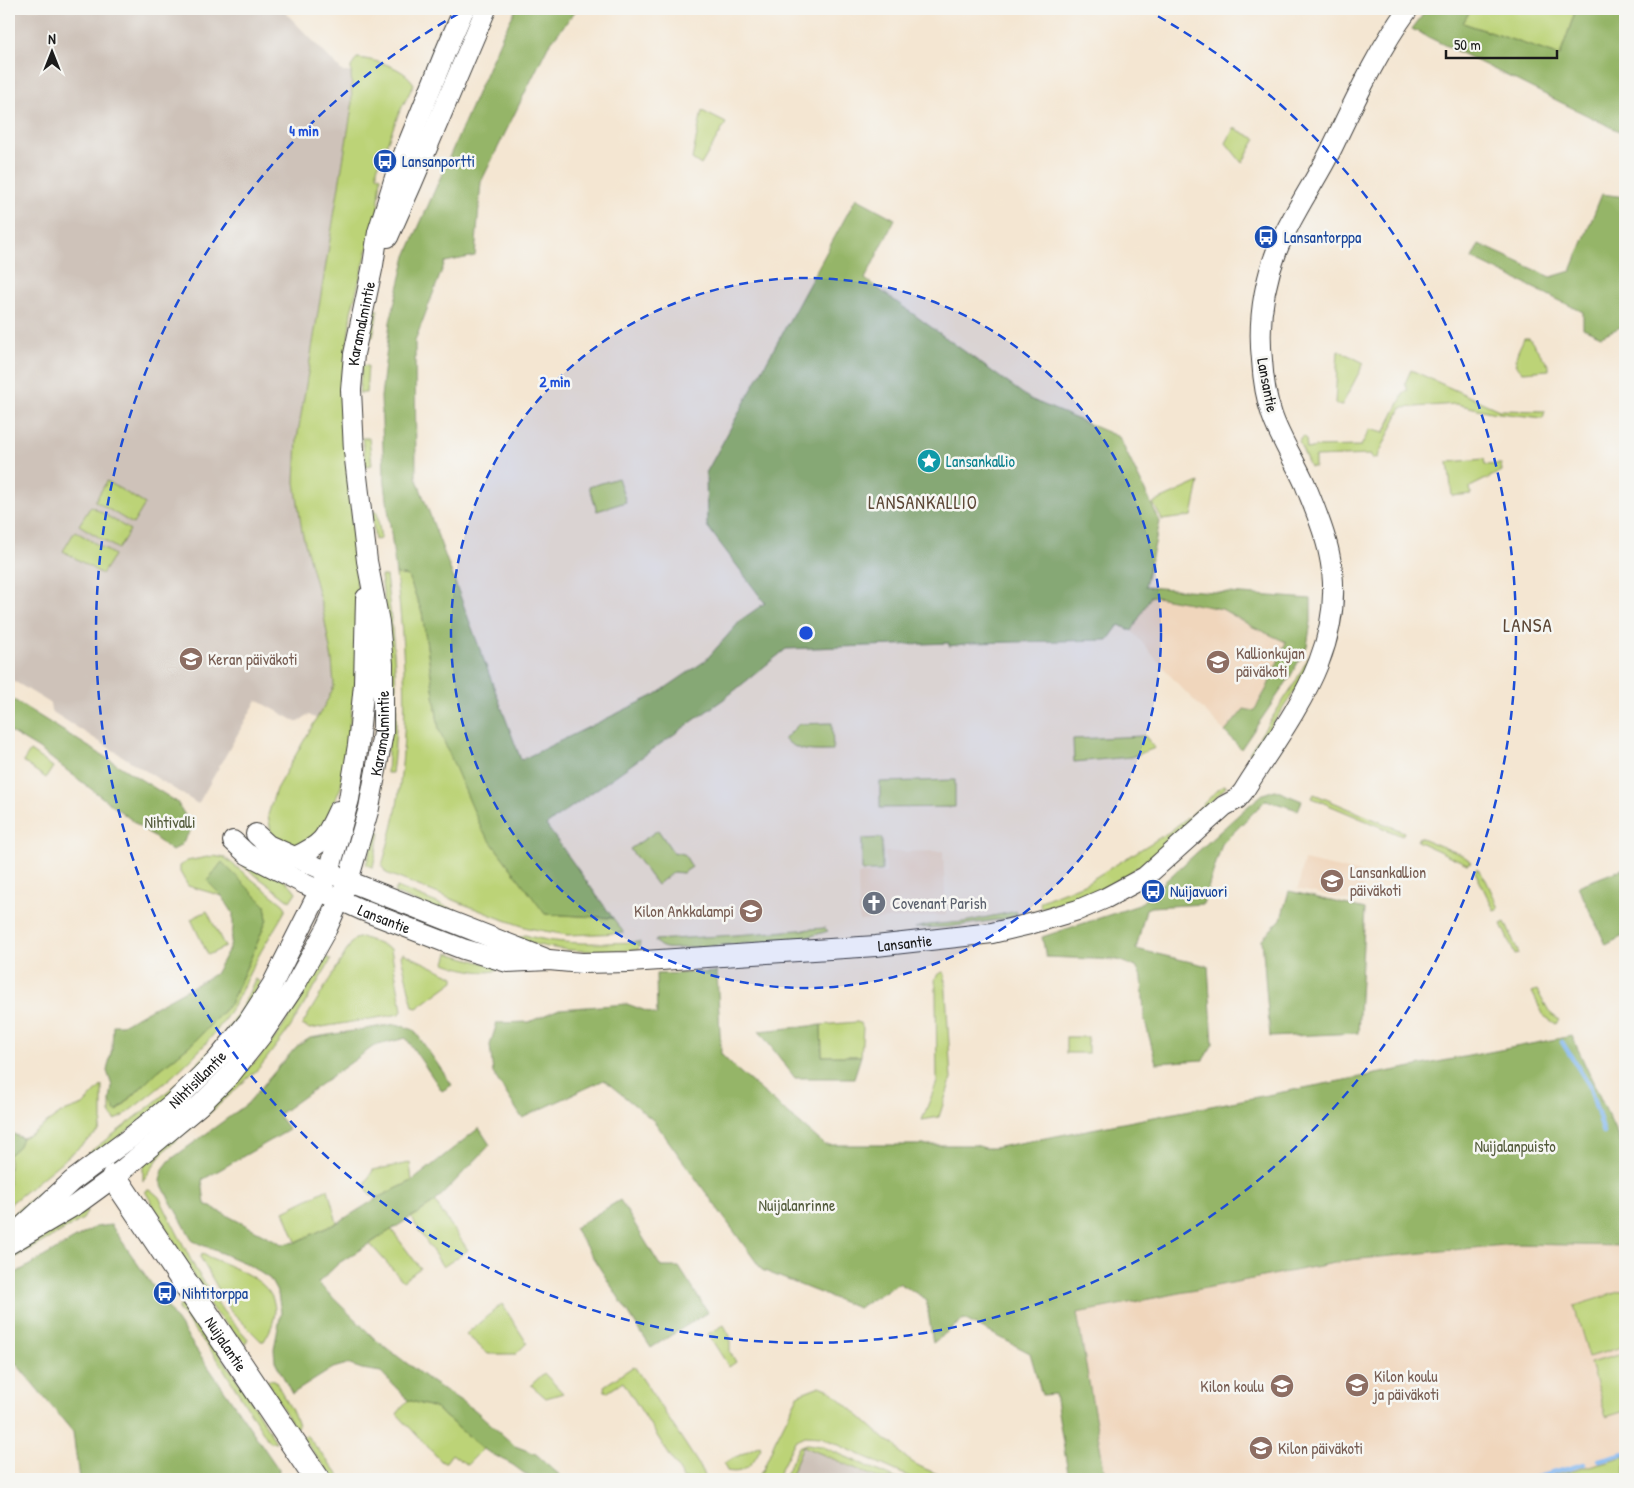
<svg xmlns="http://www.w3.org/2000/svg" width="1634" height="1488" viewBox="0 0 1634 1488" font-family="'Patrick Hand',sans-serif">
<rect width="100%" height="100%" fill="#f6f6f2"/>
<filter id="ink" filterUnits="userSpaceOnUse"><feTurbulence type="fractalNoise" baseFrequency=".02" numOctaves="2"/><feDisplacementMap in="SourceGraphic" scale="10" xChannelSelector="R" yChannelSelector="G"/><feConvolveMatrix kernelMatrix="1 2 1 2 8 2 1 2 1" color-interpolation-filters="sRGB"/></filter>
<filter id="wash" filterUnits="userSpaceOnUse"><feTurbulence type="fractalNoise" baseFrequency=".0096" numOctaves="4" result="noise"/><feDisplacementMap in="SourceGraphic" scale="20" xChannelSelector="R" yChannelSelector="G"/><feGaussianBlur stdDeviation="1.12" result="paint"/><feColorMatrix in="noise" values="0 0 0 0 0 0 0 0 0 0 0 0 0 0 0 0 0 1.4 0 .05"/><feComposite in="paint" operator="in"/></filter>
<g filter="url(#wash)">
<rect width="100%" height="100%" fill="#f4e6d2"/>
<g fill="#f0d6bc">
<polygon points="1151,596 1222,609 1253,627 1286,641 1267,688 1254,712 1244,709 1225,732 1177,683 1132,631"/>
<polygon points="943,851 946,915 859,921 858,874 886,873 885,852"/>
<polygon points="1304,860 1366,874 1359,903 1298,889"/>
<polygon points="1514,1244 1625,1246 1625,1456 1543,1479 1105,1479 1076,1313 1350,1260"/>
</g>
<g fill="#cec2b9">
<polygon points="9,9 282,9 343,72 395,73 351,212 341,719 317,719 309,715 297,722 257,700 198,804 51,711 50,703 9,678"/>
<polygon points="802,1446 880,1479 789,1479"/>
</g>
<g fill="#bcd377" stroke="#6c784a">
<polygon points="1471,9 1575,9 1574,15 1560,56 1463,23"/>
<path d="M357 58C376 60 404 67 414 84L399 113 377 169V175L381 177 378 211 351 312 343 391 359 612V657L341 787 320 835 306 844 295 846 280 842 271 832 268 815 276 789 328 699 334 686 332 660 323 611 302 532 295 482 297 439 352 107 351 67Z"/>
<polygon points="702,111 726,123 701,165 692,159"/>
<polygon points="1234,128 1256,139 1242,163 1226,143"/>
<polygon points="372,309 378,310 373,337 366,336"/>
<path d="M1524 338H1529L1549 366V370L1523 372C1509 363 1519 350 1524 338Z"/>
<polygon points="1338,350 1364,363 1342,405 1335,404"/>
<polygon points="362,365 368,366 366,393 359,393"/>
<polygon points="1411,370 1499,410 1545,411 1543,418 1491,412 1456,404 1401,408 1377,458 1372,458 1371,455 1315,457 1315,467 1310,467 1299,442 1300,439 1304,436 1306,438 1307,449 1313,448 1314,447 1361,446 1370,429 1384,433 1404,393 1408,391 1405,383"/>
<polygon points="362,438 369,438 372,465 366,466"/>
<polygon points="1484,459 1485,465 1501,464 1502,471 1470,487 1471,494 1452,496 1448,462"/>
<polygon points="618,478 626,502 597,511 589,487"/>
<polygon points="107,481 145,504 133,524 95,501"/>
<polygon points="1199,482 1192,516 1162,520 1153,503"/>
<polygon points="91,506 130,530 118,549 79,525"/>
<polygon points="371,512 377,512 381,539 375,540"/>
<polygon points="75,531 114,555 102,574 63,551"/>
<path d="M396 574 408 576 422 612 439 730 545 914 613 918 624 933 567 935 528 928 496 917 386 873 382 866C388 843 395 821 398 799 409 724 405 648 396 574Z"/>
<path d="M381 576H386C394 641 401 708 392 773H387L388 756 386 612Z"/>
<polygon points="1314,651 1304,677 1253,753 1249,753 1296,681 1309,656"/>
<path d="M832 723 833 751C812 751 800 753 784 739L799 724Z"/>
<polygon points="1145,736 1155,748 1131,757 1074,762 1073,739"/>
<polygon points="30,751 53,767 46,778 23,762"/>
<polygon points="955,780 955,807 880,808 880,782"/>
<path d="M1223 785 1226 786 1225 788C1170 845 1123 892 1041 908L1040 905 1041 901 1086 883 1169 832 1197 810Z"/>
<polygon points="1314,794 1404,832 1402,836 1312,798"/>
<polygon points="658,830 673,852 684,854 692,867 683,873 673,872 657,885 630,849"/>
<polygon points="376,831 380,833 373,867 366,865"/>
<polygon points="1419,837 1462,855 1472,862 1467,864 1417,841"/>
<polygon points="882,838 882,871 862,871 862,839"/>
<path d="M213 856 225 858 283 904 286 908 285 911C273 932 259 953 249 974 243 986 239 997 232 1008 205 1053 161 1087 120 1118L115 1120 110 1113V1101L117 1112 158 1071 196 1040 230 1004 256 946 267 919 265 905 222 863 207 881 222 896 188 886 180 872V866L187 861Z"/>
<path d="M243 864C261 871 286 875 296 892L290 901 243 866Z"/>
<polygon points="1477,868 1486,880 1499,908 1494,910 1475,872"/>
<polygon points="397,887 457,911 454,917 394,893"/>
<polygon points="207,911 225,947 208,955 191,919"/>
<polygon points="1017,911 1017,914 1009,918 949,927 915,928 928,925 964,922"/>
<polygon points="1505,922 1519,954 1515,955 1501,924"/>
<path d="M825 928 828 931 798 940 683 948C672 948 661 951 655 940L736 935Z"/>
<path d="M525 935C563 946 601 943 640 942L638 950C595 952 558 953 517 939Z"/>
<polygon points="362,937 391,949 402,1010 400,1014 310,1029 302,1025 352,942 355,939"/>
<polygon points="403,953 454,977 454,981 417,1008 413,1007 401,956"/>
<path d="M448 953 501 968C490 977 457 968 445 963Z"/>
<polygon points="326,957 331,960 290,1028 260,1067 211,1112 168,1147 158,1159 143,1181 143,1167 148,1158 259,1058 281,1030"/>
<polygon points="943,972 945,974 951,1080 939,1117 922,1120 937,1082 936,989 935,979 938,974"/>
<path d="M255 979 260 982 251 1003 240 1021 165 1103 72 1171 73 1165C133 1118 202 1074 242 1007 247 998 251 988 255 979Z"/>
<polygon points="1537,990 1549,1012 1559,1020 1556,1024 1544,1016 1532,992"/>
<polygon points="857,1022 861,1024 863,1028 861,1056 822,1056 821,1025"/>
<rect x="1066" y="1037" width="22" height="16"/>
<polygon points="102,1085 102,1122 99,1131 9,1205 9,1132 22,1138 33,1133 61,1113 83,1105"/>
<polygon points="410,1163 412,1181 379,1197 368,1193 365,1184 373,1170"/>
<polygon points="61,1175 65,1179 9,1225 9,1217"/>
<polygon points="328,1189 337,1223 296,1242 284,1211"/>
<polygon points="148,1190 152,1191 159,1197 196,1270 223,1311 248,1339 246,1344 217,1315 211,1307 145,1191"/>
<polygon points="435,1202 468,1250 443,1267 411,1218"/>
<polygon points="86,1209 87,1212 83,1219 9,1261 9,1255 34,1242"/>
<polygon points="391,1229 420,1268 403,1281 370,1244"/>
<path d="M202 1254C242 1272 299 1286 264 1341H261L231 1311 200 1257Z"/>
<polygon points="1625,1290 1625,1346 1589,1357 1574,1306"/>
<polygon points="181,1304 201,1327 241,1385 276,1442 269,1442 218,1360 178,1309"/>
<polygon points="502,1304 527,1343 516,1354 488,1354 466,1334"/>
<polygon points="724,1325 730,1336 730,1352 736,1362 729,1367 708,1334"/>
<polygon points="1625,1353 1625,1411 1606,1417 1590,1363"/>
<polygon points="634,1366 703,1471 706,1479 682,1479 682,1475 623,1382 608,1392 605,1391 604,1386"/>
<polygon points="544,1373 563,1393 546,1398 531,1385"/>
<path d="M267 1379 275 1380C280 1391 297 1416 298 1426L295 1429 279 1402Z"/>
<path d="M820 1386 830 1390 886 1440C899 1445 895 1448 903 1455 915 1467 935 1472 949 1479H914L821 1437 805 1436 795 1441 776 1479H755L763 1470 775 1441 799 1394Z"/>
<polygon points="408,1400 435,1408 483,1449 467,1465 452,1454 446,1462 442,1462 397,1414"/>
<polygon points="306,1435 308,1437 342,1479 334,1479 302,1438"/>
<polygon points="807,1444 821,1446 897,1479 880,1479 803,1446 789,1479 783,1479 799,1447"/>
<path d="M760 1445 761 1448C753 1463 746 1475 727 1471L724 1463Z"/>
<polygon points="1625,1456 1625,1479 1543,1479"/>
</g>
<g fill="#95b568" stroke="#586842">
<polygon points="516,9 577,9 548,46 481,182 475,256 445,262 415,341 416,477 521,760 655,695 705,661 742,619 765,603 707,526 706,473 856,198 895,219 865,279 1030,399 1119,437 1160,522 1145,587 1311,599 1311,622 1307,646 1290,677 1241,749 1225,732 1244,709 1254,711 1267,688 1286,642 1253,627 1222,609 1151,596 1132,631 1119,625 1108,640 971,643 949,646 949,643 786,649 724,699 546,825 613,918 545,914 482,830 439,730 422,612 408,576 396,574 384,475 381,397 390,322 406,256 503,34"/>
<polygon points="1427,9 1471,9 1463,23 1560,56 1574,15 1575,9 1625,9 1625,134 1412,29"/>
<polygon points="1602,194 1625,197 1625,325 1601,336 1583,328 1583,312 1472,258 1479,244 1551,277 1571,271"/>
<polygon points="9,697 177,802 187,819 191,830 180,846 172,851 39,749 9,731"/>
<polygon points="1275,790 1302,801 1298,810 1266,800 1222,844 1203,904 1151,907 1146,909 1136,949 1208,966 1213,1044 1203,1060 1156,1063 1144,1017 1142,978 1136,967 1118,960 1046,957 1042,937 1139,905 1247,807 1263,794"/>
<polygon points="222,862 265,905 267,919 256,946 230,1004 196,1040 158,1071 116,1112 110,1101 112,1086 107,1071 112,1049 113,1025 122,1025 215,974 230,947 233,928 233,913 222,896 207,881"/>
<polygon points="1625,868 1625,935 1606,945 1578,886"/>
<polygon points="1289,891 1365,909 1358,1033 1270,1037 1262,939 1281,919"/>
<polygon points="717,972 721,1054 735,1068 825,1145 975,1145 985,1148 994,1148 1572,1036 1625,1152 1625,1246 1514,1244 1350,1260 1077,1313 1105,1475 1105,1479 1069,1479 1055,1394 1042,1395 1030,1353 964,1319 933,1343 926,1299 899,1283 858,1308 762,1270 654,1121 604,1080 522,1118 493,1073 490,1045 497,1023 529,1022 559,1009 627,1004 657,1015 656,974"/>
<polygon points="396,1024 414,1030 452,1085 442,1091 406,1038 374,1046 278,1115 289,1130 202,1180 205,1204 282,1244 296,1242 337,1223 379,1197 412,1181 479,1128 490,1145 435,1202 339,1263 318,1283 376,1340 429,1380 475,1410 515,1446 536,1454 564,1479 532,1479 513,1465 483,1449 435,1408 408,1400 381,1372 362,1369 347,1364 333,1368 292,1394 275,1361 274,1349 281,1312 278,1294 270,1279 247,1264 193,1241 168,1197 160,1181 163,1169 170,1160 247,1104 296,1047 310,1038"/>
<polygon points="821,1025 822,1056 861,1056 854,1078 795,1078 759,1031"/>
<polygon points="9,1132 22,1138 19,1146 9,1155"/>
<polygon points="620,1200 661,1267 679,1267 708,1312 651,1348 574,1228"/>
<polygon points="111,1225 279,1470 278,1477 275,1479 79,1479 73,1432 9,1355 9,1277 95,1227"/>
</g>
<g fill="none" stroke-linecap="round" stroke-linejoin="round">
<g stroke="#81b7f0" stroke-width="4.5">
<polyline points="1562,1042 1589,1085 1604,1133"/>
<polyline points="1599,1460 1625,1453"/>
<polyline points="1531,1479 1584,1464"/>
</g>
</g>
</g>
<g filter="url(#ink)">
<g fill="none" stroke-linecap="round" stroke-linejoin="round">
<g stroke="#3c3a37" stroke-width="22">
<g id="minor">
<polyline points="388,237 412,183 486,9"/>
<polyline points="256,834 268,845 348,881 544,958"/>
<path id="s1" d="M233 841 247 854 305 884 362 910 463 949 507 962 549 960 582 963 629 962 876 946 992 933 1030 924 1078 910 1106 898 1145 877 1224 806 1237 799 1243 792C1289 718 1350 647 1329 553 1324 529 1314 507 1305 484 1295 461 1280 439 1272 415 1266 398 1263 377 1262 360 1258 323 1264 284 1277 250 1291 216 1313 185 1330 152 1354 103 1376 53 1408 9"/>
<path d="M295 857C323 844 325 839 338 811"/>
<path id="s2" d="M23 1226 72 1181 130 1138 173 1103 216 1061 248 1022 272 985 329 872 349 799 358 745 364 684 366 598"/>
<path id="s3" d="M9 1244 77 1204 114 1177 200 1105 230 1075 261 1036 294 987 327 928 348 881 369 808 383 733V664L379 622 367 561 354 451 351 390 354 354 373 265 378 232 397 171 447 48 464 9"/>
</g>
</g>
<g stroke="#3c3a37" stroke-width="27">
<g id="major">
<path id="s4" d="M114 1177 317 1479"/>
</g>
</g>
<use href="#minor" stroke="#fff" stroke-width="20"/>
<use href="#major" stroke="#fff" stroke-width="25"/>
</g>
</g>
<circle cx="806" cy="633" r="355" fill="#1d4ed8" fill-opacity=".12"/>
<g fill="none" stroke="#1d4ed8" stroke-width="2.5" stroke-dasharray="9 6">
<circle cx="806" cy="633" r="355"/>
<path d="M1145 9A710 710 0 1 1 467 9"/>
</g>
<defs>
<g id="bus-disc" transform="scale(1.25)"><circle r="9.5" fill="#1a4fb4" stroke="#f6f6f2"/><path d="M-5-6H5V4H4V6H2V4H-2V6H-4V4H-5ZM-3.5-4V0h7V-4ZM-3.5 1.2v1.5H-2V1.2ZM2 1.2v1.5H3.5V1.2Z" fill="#fff"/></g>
<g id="sight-disc" transform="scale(1.25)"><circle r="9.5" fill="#0f9aa8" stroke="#f6f6f2"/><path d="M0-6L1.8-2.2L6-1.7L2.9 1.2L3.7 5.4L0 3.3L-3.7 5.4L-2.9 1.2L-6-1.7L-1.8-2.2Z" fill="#fff"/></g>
<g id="school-disc" transform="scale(1.25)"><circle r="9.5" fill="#8d6e63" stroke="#f6f6f2"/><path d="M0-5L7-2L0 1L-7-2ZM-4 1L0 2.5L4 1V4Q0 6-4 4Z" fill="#fff"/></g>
<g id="church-disc" transform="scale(1.25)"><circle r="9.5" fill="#6b7280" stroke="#f6f6f2"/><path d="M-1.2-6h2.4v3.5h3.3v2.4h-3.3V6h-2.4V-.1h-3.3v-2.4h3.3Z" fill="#fff"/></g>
</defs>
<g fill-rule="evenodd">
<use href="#bus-disc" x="385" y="161"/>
<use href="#bus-disc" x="1266" y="237"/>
<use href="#sight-disc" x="929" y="461"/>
<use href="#school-disc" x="191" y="659"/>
<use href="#school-disc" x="1218" y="662"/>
<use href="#school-disc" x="1332" y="881"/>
<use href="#bus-disc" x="1153" y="891"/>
<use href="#church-disc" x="874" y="903"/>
<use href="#school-disc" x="751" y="911"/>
<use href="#bus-disc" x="165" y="1293"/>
<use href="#school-disc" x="1357" y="1385"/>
<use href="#school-disc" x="1282" y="1386"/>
<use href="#school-disc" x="1261" y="1448"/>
</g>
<g text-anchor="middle" stroke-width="5" stroke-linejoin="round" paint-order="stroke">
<g font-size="16" fill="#164399" stroke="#f6f6f2" text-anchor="start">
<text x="402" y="167">Lansanportti</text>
<text x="1284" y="243">Lansantorppa</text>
<text x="1170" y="897">Nuijavuori</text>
<text x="182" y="1299">Nihtitorppa</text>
</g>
<g font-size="16" fill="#1c1c1c" stroke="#f6f6f2">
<text dy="6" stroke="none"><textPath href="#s3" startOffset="1072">Karamalmintie</textPath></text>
<text transform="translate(1268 385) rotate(79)" y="6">Lansantie</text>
<text dy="6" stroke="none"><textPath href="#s3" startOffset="659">Karamalmintie</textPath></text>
<text dy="6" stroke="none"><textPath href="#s1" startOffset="171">Lansantie</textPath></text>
<text dy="6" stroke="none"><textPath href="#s1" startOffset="700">Lansantie</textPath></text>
<text dy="6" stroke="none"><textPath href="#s2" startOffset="228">Nihtisillantie</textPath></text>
<text dy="6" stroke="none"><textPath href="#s4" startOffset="201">Nuijalantie</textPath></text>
</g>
<g font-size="16" fill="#0d838f" stroke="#f6f6f2" text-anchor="start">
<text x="946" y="467">Lansankallio</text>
</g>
<g font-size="16" fill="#785e54" stroke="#f6f6f2" text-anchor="start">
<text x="1236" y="659">Kallionkujan<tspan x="1236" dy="18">päiväkoti</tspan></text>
<text x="208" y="665">Keran päiväkoti</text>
<text x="1350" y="878">Lansankallion<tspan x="1350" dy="18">päiväkoti</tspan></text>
<text x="734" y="917" text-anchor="end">Kilon Ankkalampi</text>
<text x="1374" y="1382">Kilon koulu<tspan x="1374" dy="18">ja päiväkoti</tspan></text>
<text x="1264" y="1392" text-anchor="end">Kilon koulu</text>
<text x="1278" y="1454">Kilon päiväkoti</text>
</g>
<g font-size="16" fill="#545c3c" stroke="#f6f6f2">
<text x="170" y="828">Nihtivalli</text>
<text x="1515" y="1152">Nuijalanpuisto</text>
<text x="797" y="1211">Nuijalanrinne</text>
</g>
<g font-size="16" fill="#5b616d" stroke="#f6f6f2" text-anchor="start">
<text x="892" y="909">Covenant Parish</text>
</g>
<g font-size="18" letter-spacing="1" fill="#5c4736" stroke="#f6f6f2">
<text x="923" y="509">LANSANKALLIO</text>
</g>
<g font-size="19" letter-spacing="1" fill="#5c4736" stroke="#f6f6f2">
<text x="1528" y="632">LANSA</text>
</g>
</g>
<circle cx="806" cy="633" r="8" fill="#1d4ed8" stroke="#f6f6f2" stroke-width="2.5"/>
<g font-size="15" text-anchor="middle" font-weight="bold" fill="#1d4ed8" stroke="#f6f6f2" stroke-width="5" stroke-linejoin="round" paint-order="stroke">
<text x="304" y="136">4 min</text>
<text x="555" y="387">2 min</text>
</g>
<rect width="1634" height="1488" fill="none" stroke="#f6f6f2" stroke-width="30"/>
<g transform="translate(52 52)" stroke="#f6f6f2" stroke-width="4" paint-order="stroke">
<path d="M0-4L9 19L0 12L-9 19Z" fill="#1c1c1c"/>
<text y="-8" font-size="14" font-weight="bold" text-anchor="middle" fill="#1c1c1c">N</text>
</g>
<path d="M1446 50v8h111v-8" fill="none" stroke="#1c1c1c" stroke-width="2.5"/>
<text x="1454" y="50" font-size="15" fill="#1c1c1c" stroke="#f6f6f2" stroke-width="4" paint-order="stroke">50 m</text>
</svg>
